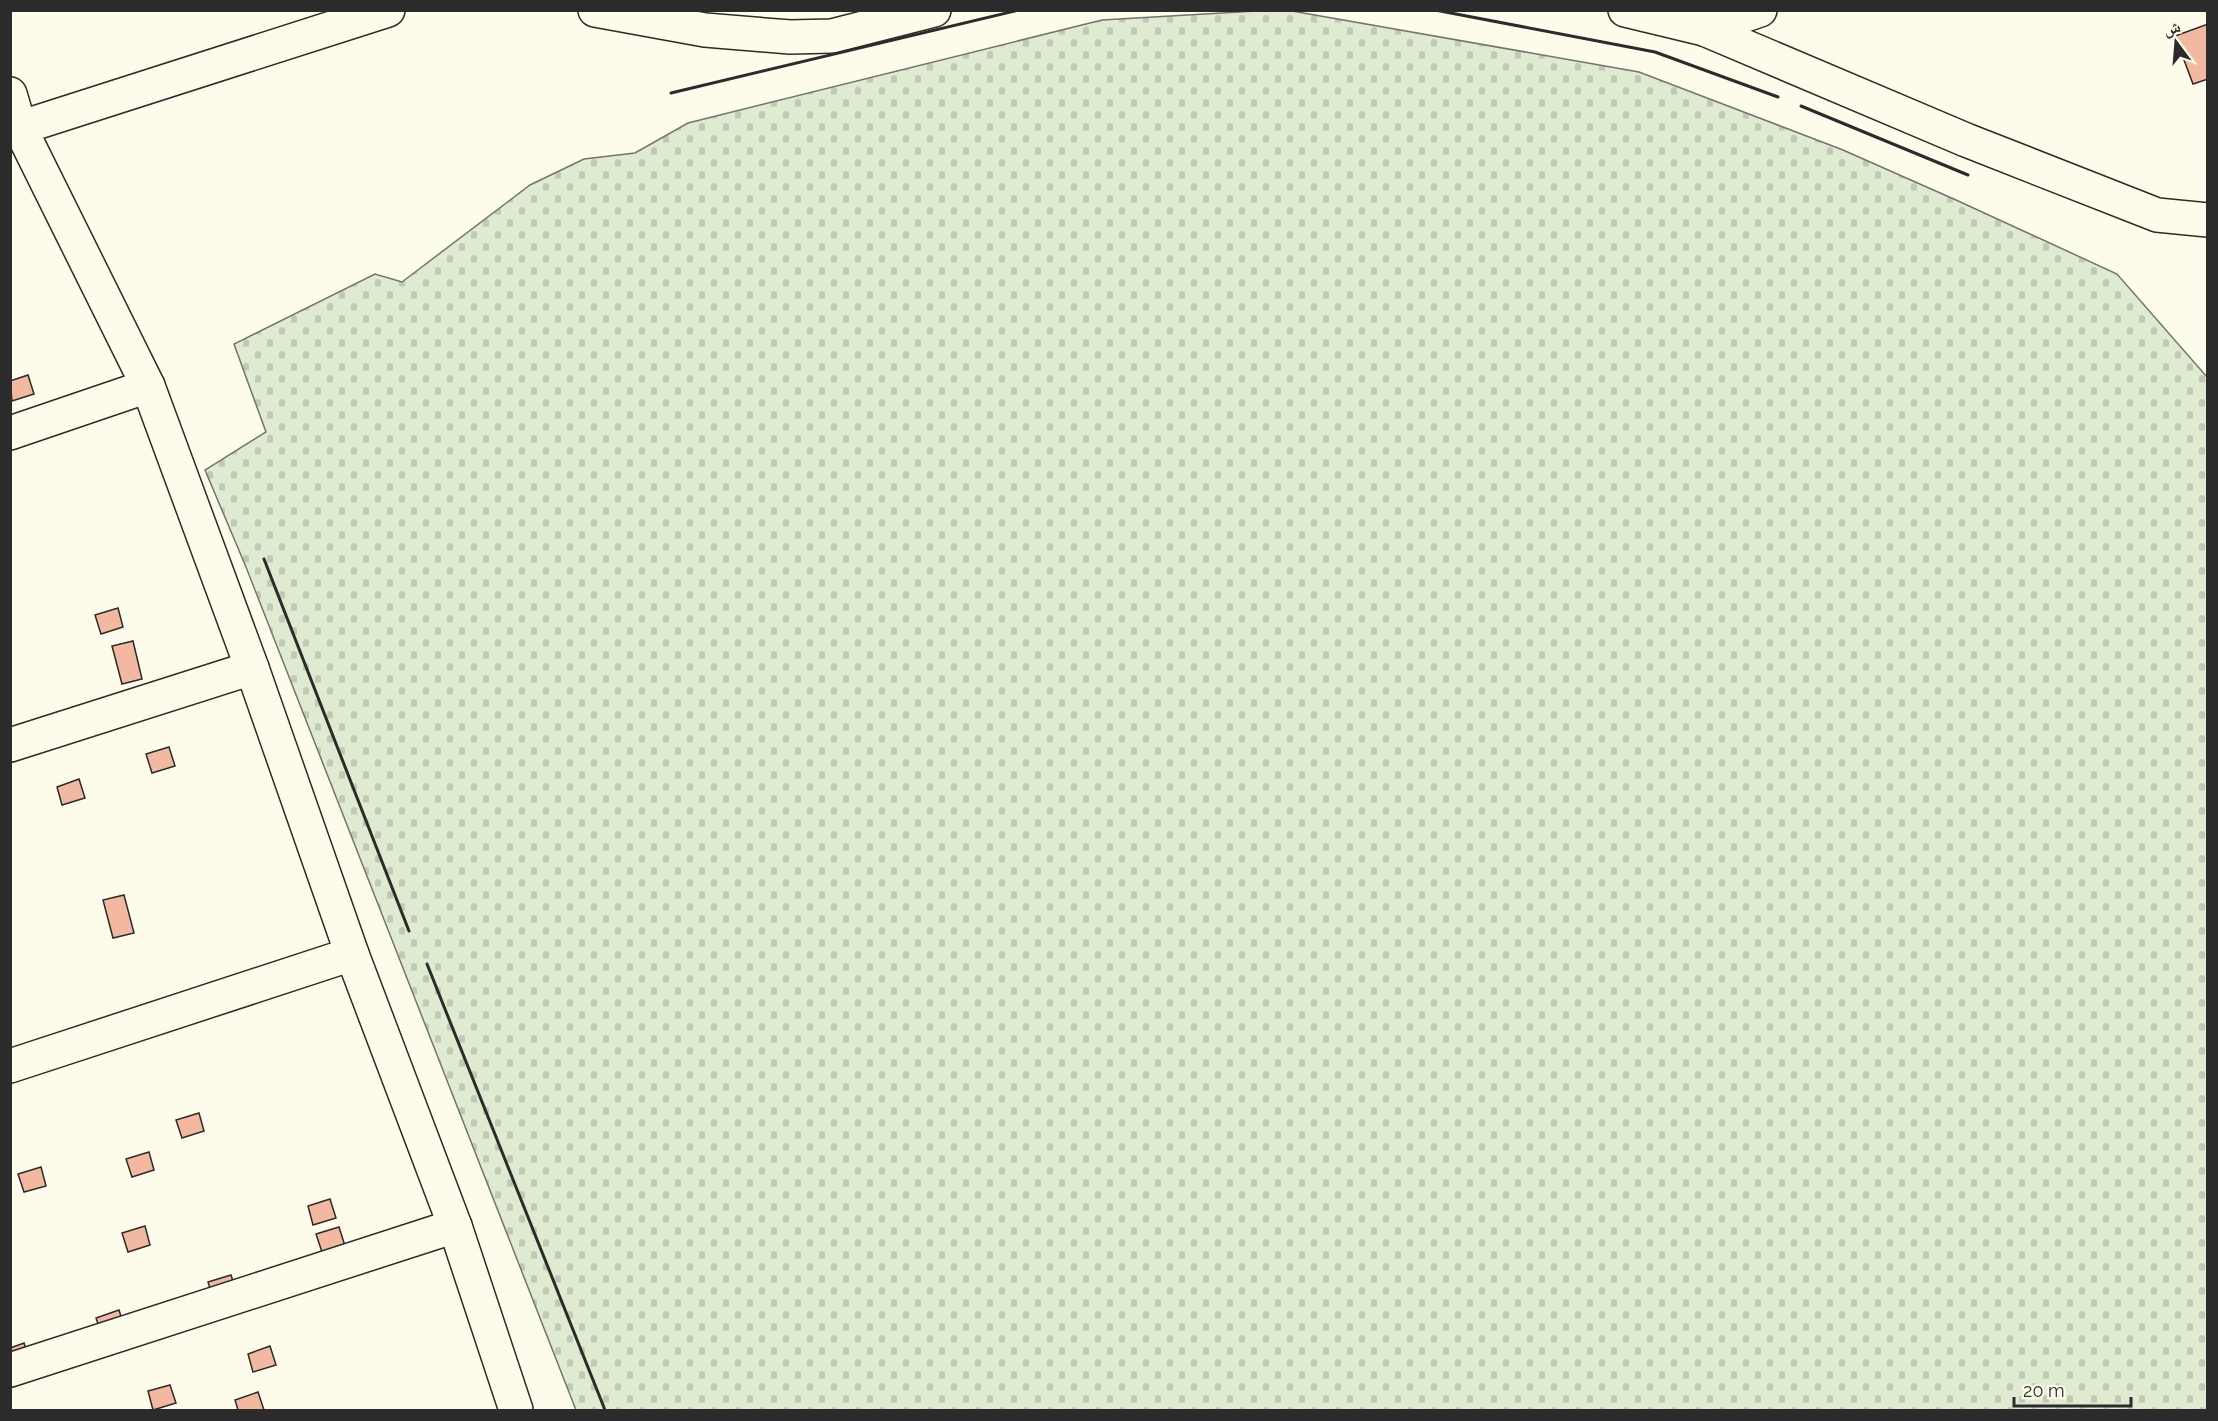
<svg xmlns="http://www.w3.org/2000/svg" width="2218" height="1421" viewBox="0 0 2218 1421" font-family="Raleway,'Noto Naskh Arabic',sans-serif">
<defs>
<pattern id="cemetery-stones" width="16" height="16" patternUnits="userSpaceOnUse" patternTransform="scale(1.5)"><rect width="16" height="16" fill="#deebd1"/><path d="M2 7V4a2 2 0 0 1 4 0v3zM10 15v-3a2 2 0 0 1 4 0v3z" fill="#bfcab4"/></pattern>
</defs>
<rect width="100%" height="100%" fill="#fdfbea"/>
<polygon fill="url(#cemetery-stones)" stroke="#74746e" stroke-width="1.5" points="1256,11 1292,11 1639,72 1843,150 1956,200 2117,274 2207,377 2207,1410 576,1410 246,567 205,470 266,432 234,344 375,274 402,282 530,185 584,159 635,153 688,123 1102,20"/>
<g fill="#f2b8a0" stroke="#2b2b2b" stroke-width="1.5">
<polygon points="2208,24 2208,79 2193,84 2175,36"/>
<polygon points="28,375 34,394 12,401 10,381"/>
<polygon points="118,608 123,627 101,634 95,615"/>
<polygon points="133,641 142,679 122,684 112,646"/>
<polygon points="169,747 175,766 152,773 146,754"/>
<polygon points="79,779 85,798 62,805 57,787"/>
<polygon points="124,895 134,933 113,938 103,900"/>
<polygon points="199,1113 204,1131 182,1138 176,1120"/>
<polygon points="149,1152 154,1170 132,1177 126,1159"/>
<polygon points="41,1167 46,1186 24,1192 18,1174"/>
<polygon points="330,1199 336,1218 313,1225 308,1206"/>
<polygon points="145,1226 150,1245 128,1252 122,1233"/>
<polygon points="339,1227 345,1246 322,1252 316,1234"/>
<polygon points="231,1275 237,1294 214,1301 208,1282"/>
<polygon points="119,1310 125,1329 102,1336 96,1318"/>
<polygon points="24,1343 30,1362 10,1368 10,1348"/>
<polygon points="270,1346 276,1365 253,1372 248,1354"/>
<polygon points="170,1385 176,1403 153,1410 148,1391"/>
<polygon points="258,1392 264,1410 238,1410 235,1400"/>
</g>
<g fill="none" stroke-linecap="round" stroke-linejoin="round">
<g stroke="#2b2b2b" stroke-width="36">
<g id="minor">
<polyline points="595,10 705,30 790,37 832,36 934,10"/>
<polyline points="1625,10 1704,29 1966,140 2157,215 2208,220"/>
<polyline points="1704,29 1760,10"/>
<polyline points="10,131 388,10"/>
<polyline points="10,433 148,386"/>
<polyline points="10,745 252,668"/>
<polyline points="10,1066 352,954"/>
<polyline points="10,1370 455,1226"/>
</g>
</g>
<g stroke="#2b2b2b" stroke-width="36">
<polyline id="tertiary" points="10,94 20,128 148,386 252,668 352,954 455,1226 516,1410"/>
</g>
<use href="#minor" stroke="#fdfbea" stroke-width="33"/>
<use href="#tertiary" stroke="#fdfbea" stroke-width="33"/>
<g stroke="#2b2b2b" stroke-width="3">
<polyline points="1435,10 1655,52 1778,97"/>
<polyline points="671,93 1019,10"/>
<polyline points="1801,106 1968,175"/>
<polyline points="264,559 409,931"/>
<polyline points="427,964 605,1410"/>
</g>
</g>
<rect width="2218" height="1421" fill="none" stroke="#2b2b2b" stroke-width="24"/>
<g transform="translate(2176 42) rotate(344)" stroke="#fdfbea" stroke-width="4.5" paint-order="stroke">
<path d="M0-4.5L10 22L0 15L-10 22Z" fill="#2b2b2b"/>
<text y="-9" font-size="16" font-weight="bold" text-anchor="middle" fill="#2b2b2b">ش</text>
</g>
<path d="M2014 1397v9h117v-9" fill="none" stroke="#2b2b2b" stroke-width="3"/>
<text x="2023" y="1397" font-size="18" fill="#2b2b2b" stroke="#fdfbea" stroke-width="4.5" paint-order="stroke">20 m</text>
</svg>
